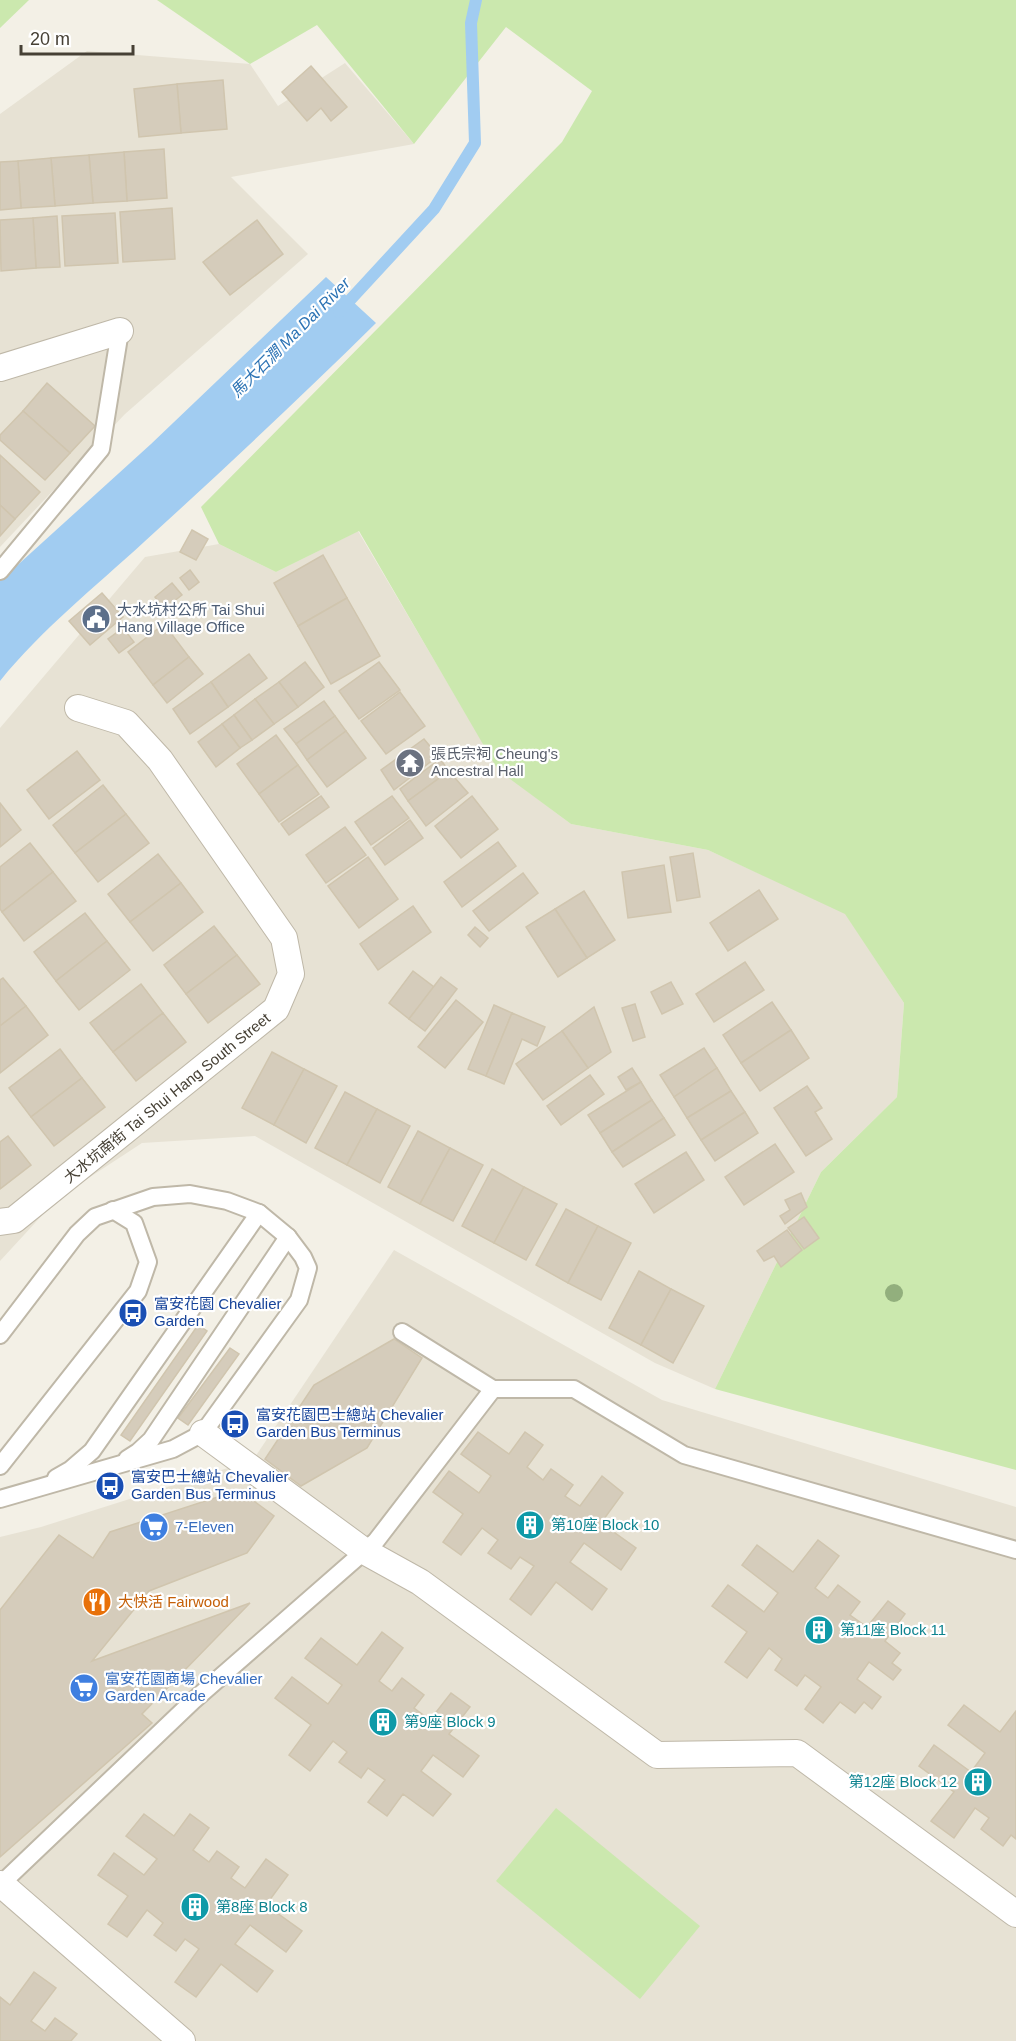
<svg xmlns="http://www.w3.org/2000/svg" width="1016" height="2041" viewBox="0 0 1016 2041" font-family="Arial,'Noto Sans TC',sans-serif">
<rect width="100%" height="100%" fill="#f3f0e6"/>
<g fill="#e7e2d4">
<polygon points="87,51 250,64 278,106 345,63 414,144 231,177 308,254 125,414 0,547 0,114"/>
<polygon points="358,531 499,770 571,824 708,850 845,913 904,1003 897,1097 821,1172 715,1389 655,1363 255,1136 142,1143 58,1198 0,1261 0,728 145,557 219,544 276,572"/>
<polygon points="394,1250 662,1400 1016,1507 1016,2041 0,2041 0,1537 41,1527 253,1460"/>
</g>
<g fill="#cbe8ae">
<polygon points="0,0 29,0 0,28"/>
<polygon points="157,0 1016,0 1016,1470 715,1389 821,1172 897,1097 904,1003 845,914 708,850 571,824 498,770 359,531 276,572 219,544 201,507 562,142 592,91 506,27 414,144 317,25 250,64"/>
<polygon points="556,1808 700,1926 640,1999 496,1881"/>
</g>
<path fill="#a1ccf1" d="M326 277 376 323C300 398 222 471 144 542 95 587 42 629 0 681V581L151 444Z"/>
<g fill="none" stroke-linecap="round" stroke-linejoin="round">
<polyline stroke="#a1ccf1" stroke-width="12" points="339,312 434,209 475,143 471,23 476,0"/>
</g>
<g fill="#d5ccbb" stroke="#d0c5ae" stroke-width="1.5">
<polygon points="311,66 347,107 331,121 321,108 307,121 282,92"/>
<polygon points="223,80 227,129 181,133 177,84"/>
<polygon points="177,84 181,133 139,137 134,89"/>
<polygon points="164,149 167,198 127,201 124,152"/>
<polygon points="124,152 127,201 93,203 89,155"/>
<polygon points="89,155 93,203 55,206 51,158"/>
<polygon points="51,158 55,206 21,208 18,161"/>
<polygon points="18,161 21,208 0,210 0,162"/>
<polygon points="172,208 175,259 123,262 120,212"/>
<polygon points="115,213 118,263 65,266 62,216"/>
<polygon points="57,216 60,267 36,268 33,218"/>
<polygon points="33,218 36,268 1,271 0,220"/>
<polygon points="257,220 283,254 230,295 203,262"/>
<polygon points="47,383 95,426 70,453 23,411"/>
<polygon points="23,411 70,453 45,480 0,440 0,435"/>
<polygon points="0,455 40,492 15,519 0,505"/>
<polygon points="0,505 15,519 0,536"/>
<polygon points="192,530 208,539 196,560 180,552"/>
<polygon points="323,555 347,598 298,626 274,583"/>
<polygon points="190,570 199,582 189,590 180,578"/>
<polygon points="172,583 182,595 164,609 155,597"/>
<polygon points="102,593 123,617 90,645 69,621"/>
<polygon points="347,598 380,656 331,684 298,626"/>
<polygon points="164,624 189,657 153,685 128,652"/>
<polygon points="123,628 134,642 119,653 108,639"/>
<polygon points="249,654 267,678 228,707 211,682"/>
<polygon points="189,657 203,674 167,703 153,685"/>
<polygon points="305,662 324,687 298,707 279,682"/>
<polygon points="379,662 400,690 359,719 339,691"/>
<polygon points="211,682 228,707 190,734 173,709"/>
<polygon points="279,682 298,707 274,724 255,699"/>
<polygon points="400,692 425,726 386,754 361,721"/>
<polygon points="255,699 274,724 252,740 234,715"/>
<polygon points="324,701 335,716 296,744 284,729"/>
<polygon points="234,715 252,740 240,748 222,724"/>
<polygon points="335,716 346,731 307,760 296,744"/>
<polygon points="222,724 240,748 216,767 198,742"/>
<polygon points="346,731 366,758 327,787 307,760"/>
<polygon points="276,735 298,765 259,794 237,764"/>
<polygon points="424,739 438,756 394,790 381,770"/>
<polygon points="77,751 100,780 49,819 27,790"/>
<polygon points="440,759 449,771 408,801 400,789"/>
<polygon points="298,765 319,794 279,822 259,794"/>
<polygon points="449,771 468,793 426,826 408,801"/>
<polygon points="103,785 126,814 75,853 53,825"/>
<polygon points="321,796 329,807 289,835 281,824"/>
<polygon points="392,796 409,818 371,845 355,822"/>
<polygon points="472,796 498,829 461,858 435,826"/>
<polygon points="0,803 21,830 0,847"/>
<polygon points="126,814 149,843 98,882 75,853"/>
<polygon points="410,820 423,838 385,865 373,848"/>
<polygon points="345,827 366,855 326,883 306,855"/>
<polygon points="498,842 516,866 462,907 444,882"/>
<polygon points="30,843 53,872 2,912 0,909 0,867"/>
<polygon points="693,853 700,897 677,901 670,857"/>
<polygon points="158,854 181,883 130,922 108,894"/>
<polygon points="368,857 398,899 359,928 328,886"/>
<polygon points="664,865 671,912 628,918 622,872"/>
<polygon points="53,872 76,901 24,941 2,912"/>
<polygon points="523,873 538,893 489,931 473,911"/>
<polygon points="181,883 203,912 153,951 130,922"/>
<polygon points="759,890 778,919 728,951 710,923"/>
<polygon points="584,891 615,940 587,958 555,909"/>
<polygon points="413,906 431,932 378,970 360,944"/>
<polygon points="555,909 587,958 558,977 526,927"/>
<polygon points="85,913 107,941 56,981 34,952"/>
<polygon points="214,926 237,955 186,994 164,965"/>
<polygon points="475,927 488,938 480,947 468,935"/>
<polygon points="107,941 130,970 79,1010 56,981"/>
<polygon points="237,955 260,984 208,1023 186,994"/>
<polygon points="745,962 764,990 714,1022 696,994"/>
<polygon points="413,971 434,987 409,1019 389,1003"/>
<polygon points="441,977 457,989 425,1031 409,1019"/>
<polygon points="3,978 26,1006 0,1026 0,980"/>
<polygon points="671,982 683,1004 662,1014 651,992"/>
<polygon points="141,984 163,1013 113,1052 90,1023"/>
<polygon points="456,1000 483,1022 445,1068 418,1047"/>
<polygon points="772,1002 791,1030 741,1063 723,1035"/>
<polygon points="635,1004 645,1037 633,1041 622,1008"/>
<polygon points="494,1005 512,1013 486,1076 468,1069"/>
<polygon points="26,1006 48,1035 0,1073 0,1026"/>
<polygon points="594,1007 611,1052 588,1068 562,1031"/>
<polygon points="163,1013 186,1042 136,1081 113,1052"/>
<polygon points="512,1013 545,1027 537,1046 522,1039 504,1084 486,1076"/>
<polygon points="791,1030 809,1058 760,1091 741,1063"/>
<polygon points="562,1031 588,1068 543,1100 516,1064"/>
<polygon points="704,1048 717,1068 674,1097 660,1075"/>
<polygon points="60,1049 82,1078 31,1117 9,1088"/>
<polygon points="272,1052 304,1069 274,1125 242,1108"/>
<polygon points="632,1068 641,1082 626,1090 618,1077"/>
<polygon points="717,1068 731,1091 687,1118 674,1097"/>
<polygon points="304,1069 337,1086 306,1143 274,1125"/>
<polygon points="590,1075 604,1094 561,1125 547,1106"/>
<polygon points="82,1078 105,1107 54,1146 31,1117"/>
<polygon points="641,1082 652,1100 600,1133 588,1115"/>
<polygon points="807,1086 822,1108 815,1112 832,1139 806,1156 774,1108"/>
<polygon points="731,1091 745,1112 701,1140 687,1118"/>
<polygon points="345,1092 377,1109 347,1165 315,1148"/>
<polygon points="652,1100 664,1118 612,1152 600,1133"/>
<polygon points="377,1109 410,1126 380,1183 347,1165"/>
<polygon points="745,1112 758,1133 715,1161 701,1140"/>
<polygon points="664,1118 675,1135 623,1167 612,1152"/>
<polygon points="418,1131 450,1148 420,1204 388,1187"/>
<polygon points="8,1136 31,1165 0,1189 0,1142"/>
<polygon points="775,1144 794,1172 744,1205 725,1177"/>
<polygon points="450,1148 483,1165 453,1221 420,1204"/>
<polygon points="686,1152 704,1180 654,1213 635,1184"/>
<polygon points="492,1169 524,1187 494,1243 462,1226"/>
<polygon points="524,1187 557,1204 526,1260 494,1243"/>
<polygon points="801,1193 807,1207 785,1224 780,1216 790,1210 785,1200"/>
<polygon points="566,1209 598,1226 568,1283 536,1265"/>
<polygon points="804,1217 819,1238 804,1249 788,1228"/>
<polygon points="598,1226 631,1243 601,1300 568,1283"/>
<polygon points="787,1230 802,1250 781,1267 774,1256 764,1261 757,1251"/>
<polygon points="639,1271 671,1289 641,1345 609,1328"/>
<polygon points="671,1289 704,1306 673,1363 641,1345"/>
<polygon points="198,1325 207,1331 130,1441 121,1435"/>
<polygon points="394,1339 422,1358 367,1448 301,1486 265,1459 314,1385"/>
<polygon points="230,1348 239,1354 188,1425 178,1418"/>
<polygon points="478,1432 509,1454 525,1432 543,1445 527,1467 543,1480 551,1469 573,1485 565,1496 580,1506 602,1476 623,1493 601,1523 636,1548 621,1570 584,1543 570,1562 607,1589 592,1610 556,1582 531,1615 510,1599 534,1566 520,1557 511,1569 488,1553 498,1540 482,1528 461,1555 443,1542 463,1514 433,1492 449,1471 479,1493 491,1476 461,1454"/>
<polygon points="239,1490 274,1516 247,1553 149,1591 92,1661 250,1603 142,1714 152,1723 0,1857 0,1610 59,1535 93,1558 110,1532"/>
<polygon points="818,1540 839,1556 815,1588 828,1598 838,1585 860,1602 850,1615 867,1627 888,1601 905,1614 885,1641 900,1653 892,1663 901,1670 893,1680 869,1662 857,1679 881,1697 872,1709 864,1702 855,1713 840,1702 823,1723 805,1709 821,1687 805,1675 797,1686 775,1670 782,1659 769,1648 747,1678 725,1662 747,1632 712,1606 728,1585 764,1612 778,1593 742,1565 757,1545 793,1572"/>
<polygon points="382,1632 403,1648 379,1681 392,1691 402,1678 424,1695 414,1708 430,1720 451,1693 470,1707 449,1734 479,1756 463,1777 433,1755 421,1771 451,1794 433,1816 403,1794 387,1816 368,1802 385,1780 368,1768 361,1778 339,1762 347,1752 333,1741 310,1771 289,1755 311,1725 275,1698 292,1677 328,1704 342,1685 305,1658 321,1638 357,1665"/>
<polygon points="964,1705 1000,1732 1016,1711 1016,1839 1011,1835 1003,1846 981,1829 989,1818 975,1808 954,1838 931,1821 954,1792 919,1766 934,1745 971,1772 985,1753 948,1725"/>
<polygon points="144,1814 174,1836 190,1814 209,1828 193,1850 209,1862 217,1851 239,1867 231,1878 245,1888 266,1859 288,1875 266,1905 302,1931 286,1952 250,1925 235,1944 273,1971 257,1992 221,1964 196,1997 175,1982 199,1949 185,1939 176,1951 154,1935 163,1923 147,1910 127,1937 108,1924 128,1896 98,1875 114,1853 144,1875 157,1859 126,1836"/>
<polygon points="34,1972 56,1988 31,2021 45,2031 55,2018 77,2034 71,2041 0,2041 0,1997 10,2005"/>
</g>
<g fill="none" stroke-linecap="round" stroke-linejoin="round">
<g stroke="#bfb8a8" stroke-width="20">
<g id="service">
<polyline points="0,571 101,449 120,331"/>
<polyline points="402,1332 493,1389"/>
<polyline points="0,1335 77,1234 95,1217 153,1197 190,1194 227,1201 259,1213 288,1237 303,1257 308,1268 299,1300 203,1433 173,1449 0,1499"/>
<polyline points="127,1459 138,1452 151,1440 288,1237"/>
<polyline points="0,1466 138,1291 148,1262 134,1223 113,1210"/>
<polyline points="56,1478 70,1470 92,1451 259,1213"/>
<polyline points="0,1885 193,1701 376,1541 493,1389 574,1389 684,1455 1016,1550"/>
</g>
</g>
<g stroke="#bfb8a8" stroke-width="28">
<g id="pedestrian">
<polyline points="0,368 120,331"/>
<polyline points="0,1222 14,1220 276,1009 291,974 284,938 160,760 126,723 78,708"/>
<polyline points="203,1433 364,1551 420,1582 657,1755 797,1753 1016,1914"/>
<polyline points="1,1884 182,2041"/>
</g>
</g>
<use href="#service" stroke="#fff" stroke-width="16"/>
<use href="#pedestrian" stroke="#fff" stroke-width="26"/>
</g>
<circle fill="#92af7d" cx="894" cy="1293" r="9"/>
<defs>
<g id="civic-disc" transform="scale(1.5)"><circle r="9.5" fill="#5c6f8a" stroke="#fff"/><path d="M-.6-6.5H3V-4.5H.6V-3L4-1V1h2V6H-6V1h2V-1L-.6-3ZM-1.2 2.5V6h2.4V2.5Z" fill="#fff"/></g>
<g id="temple-disc" transform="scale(1.5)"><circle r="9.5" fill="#6b7280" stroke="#fff"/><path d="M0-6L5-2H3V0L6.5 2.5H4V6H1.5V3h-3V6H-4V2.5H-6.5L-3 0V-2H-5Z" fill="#fff"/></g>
<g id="bus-disc" transform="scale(1.5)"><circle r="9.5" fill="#1a4fb4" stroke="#fff"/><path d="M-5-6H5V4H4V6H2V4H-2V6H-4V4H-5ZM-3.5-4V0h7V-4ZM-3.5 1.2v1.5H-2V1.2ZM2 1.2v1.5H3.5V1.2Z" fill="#fff"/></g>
<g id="building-disc" transform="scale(1.5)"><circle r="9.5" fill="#0f9aa8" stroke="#fff"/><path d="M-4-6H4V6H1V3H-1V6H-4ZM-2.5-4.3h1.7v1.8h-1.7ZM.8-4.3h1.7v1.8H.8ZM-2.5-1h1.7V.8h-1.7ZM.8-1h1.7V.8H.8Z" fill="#fff"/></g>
<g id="supermarket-disc" transform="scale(1.5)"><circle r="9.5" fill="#3f7fe0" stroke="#fff"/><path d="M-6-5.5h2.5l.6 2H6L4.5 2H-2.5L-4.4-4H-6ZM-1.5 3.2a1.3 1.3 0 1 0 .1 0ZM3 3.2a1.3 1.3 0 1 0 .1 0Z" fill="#fff"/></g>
<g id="restaurant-disc" transform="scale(1.5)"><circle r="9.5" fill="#e8710a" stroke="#fff"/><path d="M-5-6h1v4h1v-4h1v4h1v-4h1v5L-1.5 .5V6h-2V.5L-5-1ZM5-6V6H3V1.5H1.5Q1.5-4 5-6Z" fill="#fff"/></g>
</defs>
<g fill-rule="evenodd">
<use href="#civic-disc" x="96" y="619"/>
<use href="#temple-disc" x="410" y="763"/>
<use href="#bus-disc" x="133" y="1313"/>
<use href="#bus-disc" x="235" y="1424"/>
<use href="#bus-disc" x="110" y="1486"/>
<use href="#building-disc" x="530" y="1525"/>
<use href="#supermarket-disc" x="154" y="1527"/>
<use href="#restaurant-disc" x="97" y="1602"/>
<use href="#building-disc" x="819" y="1630"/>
<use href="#supermarket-disc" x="84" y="1688"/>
<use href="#building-disc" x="383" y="1722"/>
<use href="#building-disc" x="978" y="1782"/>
<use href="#building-disc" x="195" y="1907"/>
</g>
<g text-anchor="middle" stroke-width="4.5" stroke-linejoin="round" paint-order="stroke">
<g font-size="15" fill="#4e5e75" stroke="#fff" text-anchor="start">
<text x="117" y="615">大水坑村公所 Tai Shui<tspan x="117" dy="17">Hang Village Office</tspan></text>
</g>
<g font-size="15" fill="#5b616d" stroke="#fff" text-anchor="start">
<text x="431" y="759">張氏宗祠 Cheung's<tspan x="431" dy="17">Ancestral Hall</tspan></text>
</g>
<g font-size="15" fill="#464035" stroke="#fff">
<text transform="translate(167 1098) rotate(-39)" y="5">大水坑南街 Tai Shui Hang South Street</text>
</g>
<g font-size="15" fill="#164399" stroke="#fff" text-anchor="start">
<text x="154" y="1309">富安花園 Chevalier<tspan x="154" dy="17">Garden</tspan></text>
<text x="256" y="1420">富安花園巴士總站 Chevalier<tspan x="256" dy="17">Garden Bus Terminus</tspan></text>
<text x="131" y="1482">富安巴士總站 Chevalier<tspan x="131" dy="17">Garden Bus Terminus</tspan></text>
</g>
<g font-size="15" fill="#0d838f" stroke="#fff" text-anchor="start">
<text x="551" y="1530">第10座 Block 10</text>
<text x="840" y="1635">第11座 Block 11</text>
<text x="404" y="1727">第9座 Block 9</text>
<text x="957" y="1787" text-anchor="end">第12座 Block 12</text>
<text x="216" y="1912">第8座 Block 8</text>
</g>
<g font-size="15" fill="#366cbe" stroke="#fff" text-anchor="start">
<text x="175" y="1532">7-Eleven</text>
<text x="105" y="1684">富安花園商場 Chevalier<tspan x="105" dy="17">Garden Arcade</tspan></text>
</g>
<g font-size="15" fill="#c56008" stroke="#fff" text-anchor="start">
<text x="118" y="1607">大快活 Fairwood</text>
</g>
<g font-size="16" font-style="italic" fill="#2c73b4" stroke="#fff">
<text transform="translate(290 337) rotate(-45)" y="6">馬大石澗 Ma Dai River</text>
</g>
</g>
<path d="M21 45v9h112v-9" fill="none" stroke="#464035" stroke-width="3"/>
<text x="30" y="45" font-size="18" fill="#464035" stroke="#ffffff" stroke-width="4.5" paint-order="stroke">20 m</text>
</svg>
